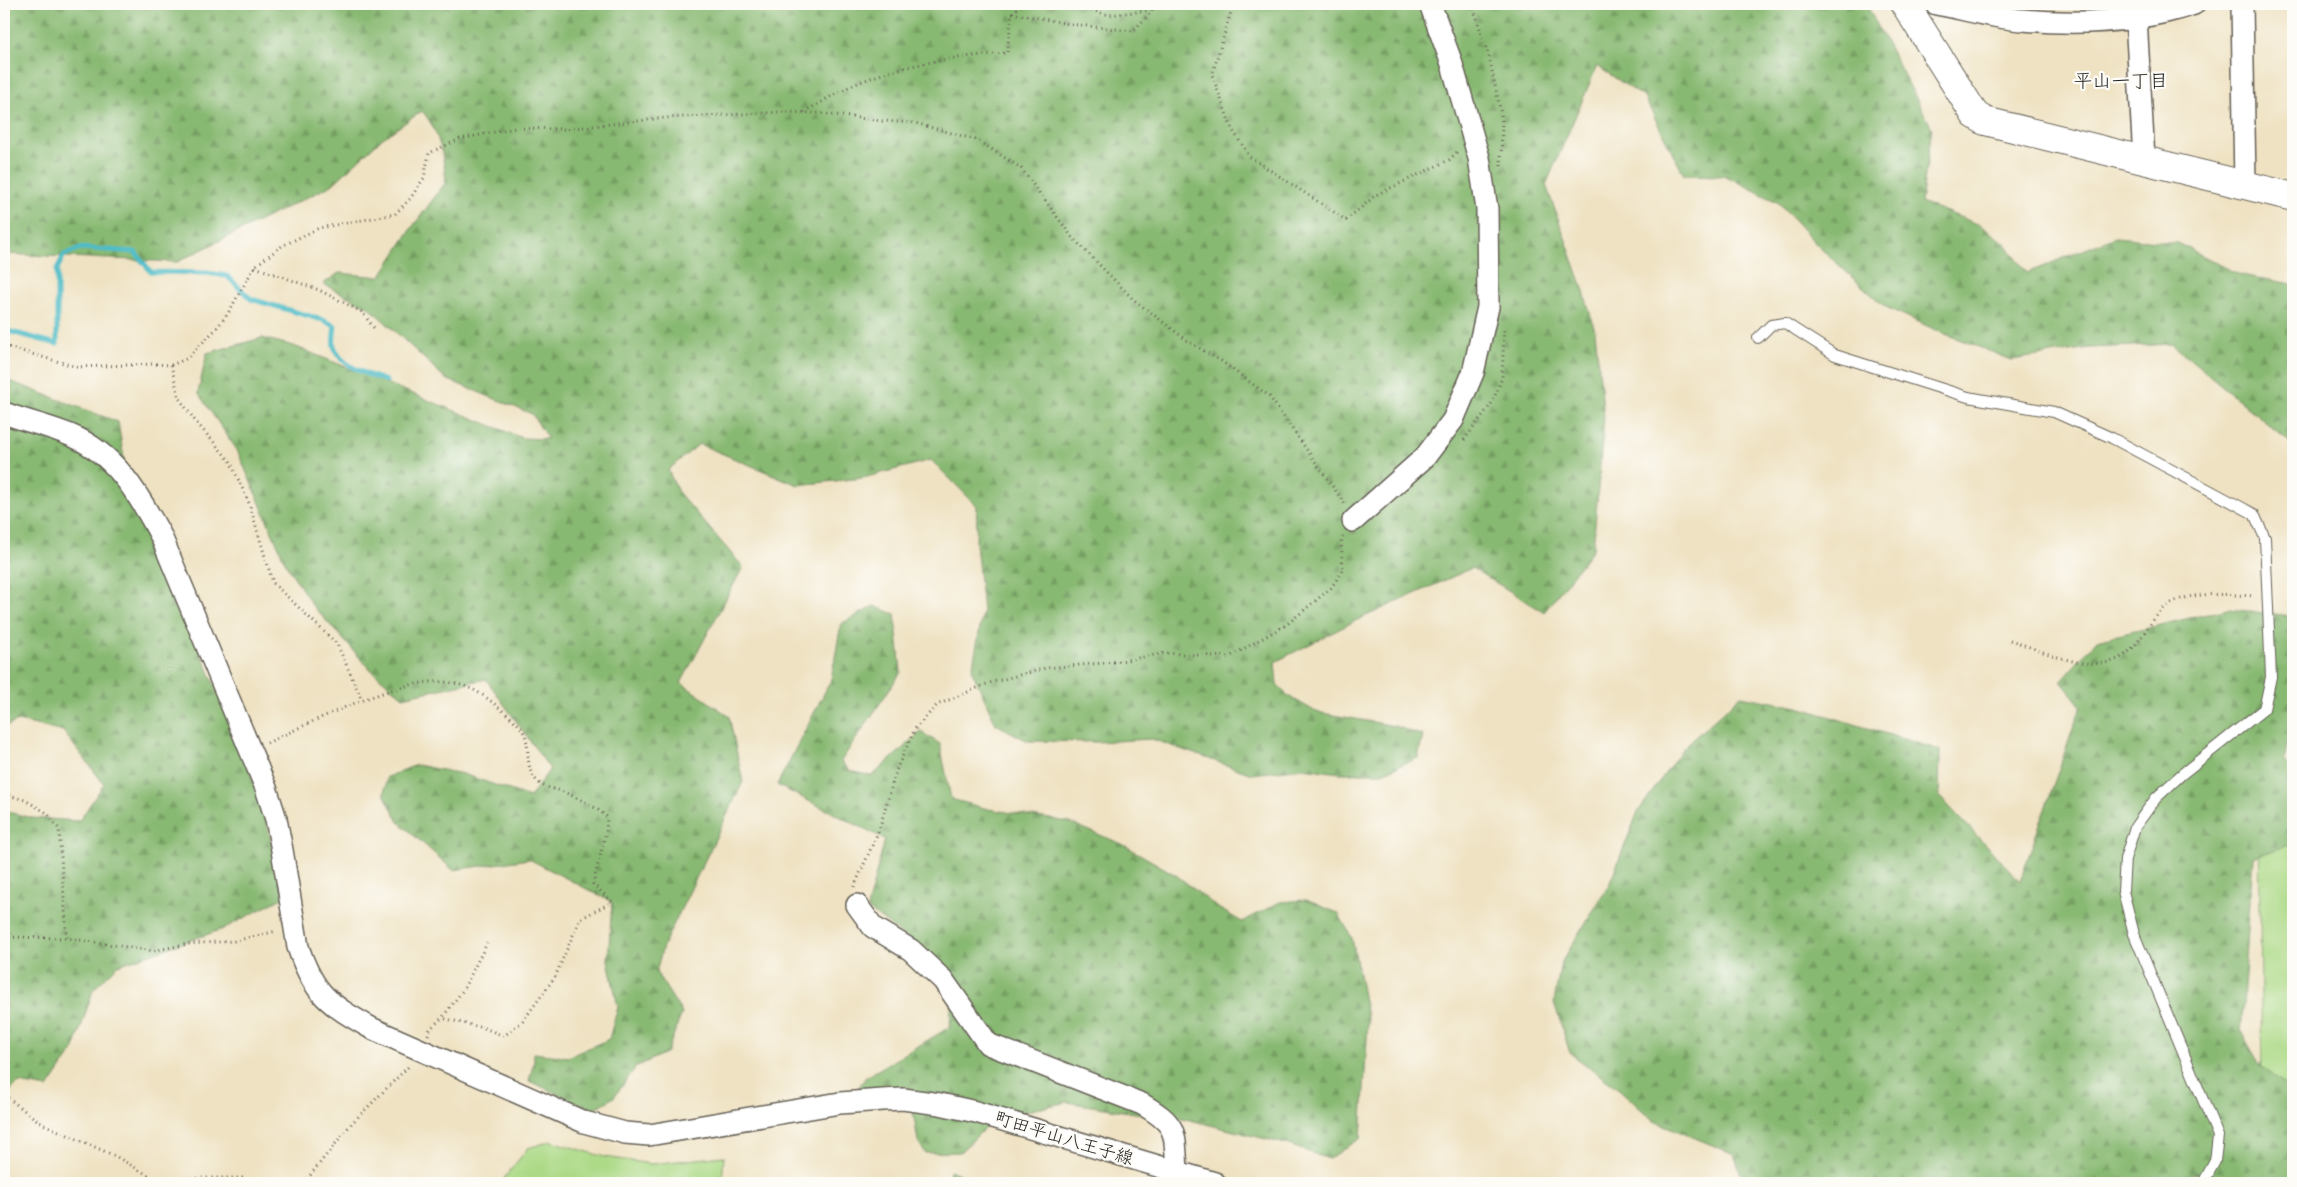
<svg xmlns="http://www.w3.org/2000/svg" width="2297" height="1187" viewBox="0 0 2297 1187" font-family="Mynerve,'Klee One',sans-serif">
<defs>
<pattern id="forest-firs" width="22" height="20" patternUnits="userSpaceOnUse" patternTransform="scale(1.25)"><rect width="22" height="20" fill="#88b972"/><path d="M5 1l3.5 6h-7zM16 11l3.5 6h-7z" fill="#759e62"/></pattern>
</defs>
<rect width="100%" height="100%" fill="#fdfcf7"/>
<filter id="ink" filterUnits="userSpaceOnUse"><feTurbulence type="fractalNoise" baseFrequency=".02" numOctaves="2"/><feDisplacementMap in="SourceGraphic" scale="10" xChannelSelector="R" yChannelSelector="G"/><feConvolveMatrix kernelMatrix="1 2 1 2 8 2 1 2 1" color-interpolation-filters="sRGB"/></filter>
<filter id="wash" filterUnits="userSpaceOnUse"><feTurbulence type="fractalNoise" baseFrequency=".0096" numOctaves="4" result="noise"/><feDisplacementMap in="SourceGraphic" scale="20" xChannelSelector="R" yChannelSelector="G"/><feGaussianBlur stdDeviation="1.12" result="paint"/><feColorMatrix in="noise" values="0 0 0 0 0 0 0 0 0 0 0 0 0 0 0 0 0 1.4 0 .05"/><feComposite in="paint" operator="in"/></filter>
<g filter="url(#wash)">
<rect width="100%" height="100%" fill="#efe2c2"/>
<g fill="#abd985" stroke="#647a50">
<polygon points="2259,822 2293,824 2293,1122 2262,1089"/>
<polygon points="551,1141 605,1157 651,1164 724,1156 722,1183 504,1183 505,1177 528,1148"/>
</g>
<g fill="url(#forest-firs)" stroke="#526a47">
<path d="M4 4H1866L1932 128 1921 202 1980 225 2006 244 2027 273 2115 237 2178 243 2240 275 2293 284V445L2172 344 2089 348 2012 360 1938 331 1884 306 1817 245 1779 203 1726 176 1684 175 1644 97 1597 66 1546 185 1582 285 1595 331 1604 417 1593 549 1544 612 1472 568 1357 620 1275 662 1277 684 1287 695 1316 712 1395 726 1423 736 1418 758 1382 773H1340L1303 768 1252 774 1152 739 1097 742 1028 741 996 724 972 671 983 611 976 543 977 506 931 460 863 478 798 485 699 444 668 470 678 492 743 567 681 683 729 716 743 782 663 946 656 972 682 1013 667 1052 636 1067 614 1097 593 1110 529 1081 534 1062V1053L568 1057 609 1039 618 1007 608 960 612 902 529 859 453 870 399 822 384 794 387 777 416 765 463 774 530 797 550 769 486 679 403 697 371 670 312 605 286 564 237 450 198 393 207 353 262 338 294 346 522 438 548 439 532 414 446 379 370 308 323 284 339 273 380 277 411 229 446 182C444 157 439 130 422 111L380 140 332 185 177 262 4 254Z"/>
<polygon points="4,381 12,382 118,422 129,490 177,593 259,794 286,896 223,929 118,965 93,990 74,1049 48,1088 19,1083 4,1095 4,811 32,818 79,821 104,784 63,731 18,721 4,727"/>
<polygon points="874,606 895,614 901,672 841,761 850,771 872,776 921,732 940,744 951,799 988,809 1068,822 1122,844 1176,875 1218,908 1242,922 1280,902 1306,900 1338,913 1352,938 1368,1022 1361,1138 1329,1159 1286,1144 1182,1118 1135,1113 1067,1102 1022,1112 1003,1111 960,1152 925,1153 918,1141 909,1087 858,1088 866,1077 950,1027 953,974 867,908 885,839 777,785 831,680 841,624"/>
<polygon points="2228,609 2293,616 2293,718 2284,761 2293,768 2293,844 2253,857 2241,1032 2262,1068 2293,1091 2293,1183 2199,1183 2197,1172 2170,1180 2168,1183 1744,1183 1734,1154 1654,1121 1620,1090 1570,1053 1554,1002 1561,963 1609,885 1638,812 1684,747 1741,696 1798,707 1940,750 1939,796 2020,881 2081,706 2061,681 2097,640"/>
<polygon points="950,1170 980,1183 947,1183"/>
</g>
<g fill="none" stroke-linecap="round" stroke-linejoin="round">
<path stroke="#4ebcc7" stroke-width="5" d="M4 330 57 344V269L64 255 80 248 135 252 151 272 207 273 227 276 251 299 323 320 335 326C334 332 333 340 334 346 339 366 369 375 386 381"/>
</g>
</g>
<g filter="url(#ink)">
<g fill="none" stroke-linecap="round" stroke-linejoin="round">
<g stroke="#666156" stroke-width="12">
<polyline id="lane" points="1758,338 1771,325 1785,323 1835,355 1968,397 2054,412 2112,438 2254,514 2265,538 2271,677 2264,709 2182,774 2156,798 2135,827 2125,859 2123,891 2134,934 2218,1136 2215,1161 2203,1183"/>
</g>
<g stroke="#666156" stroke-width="24">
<g id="street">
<path d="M1936 4C1964 9 1994 18 2023 20 2080 25 2140 22 2194 4"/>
<polyline points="2242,4 2245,185"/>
<polyline points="2136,18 2144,159"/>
<path d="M4 413C25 421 49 426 70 435 115 453 139 495 161 536L266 788 276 819 282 850 298 947C314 995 329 1004 371 1028L584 1122 625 1133 649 1135 840 1103 883 1100 903 1099 940 1104 976 1112 1215 1183"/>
<polyline points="1353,521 1425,457 1453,420 1473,373 1488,307 1487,209 1479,158 1451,61 1430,4"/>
<path d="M857 905 873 927 911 950 943 980 988 1044 1142 1104C1179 1126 1174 1131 1177 1171"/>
</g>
</g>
<g stroke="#666156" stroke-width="30">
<polyline id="secondary" points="1905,4 1975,115 1985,121 2293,197"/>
</g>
<g stroke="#666156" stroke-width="3" stroke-dasharray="1 4" stroke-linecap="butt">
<polyline points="1067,4 1109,15 1153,10 1159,4"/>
<polyline points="1228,4 1231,12 1212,75 1232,129 1250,157 1346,220 1376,195 1449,160 1457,152"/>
<polyline points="1472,4 1489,56 1502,119 1501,167"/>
<polyline points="1012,13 1070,24 1133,31 1153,10"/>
<path d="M804 112C825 100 845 87 868 79 910 63 962 56 1007 53L1012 13 1023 4"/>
<polyline points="255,267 319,290 362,312 374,328"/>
<polyline points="4,346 77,367 154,364 171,365 186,359 215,330 227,315 255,266 282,246 319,228 395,214 410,199 424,178 429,153 460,139 515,128 565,129 665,118 784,112 819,113 882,121 915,123 977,140 1021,168 1072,237 1133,299 1189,342 1221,361 1269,396 1345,504"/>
<polyline points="171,365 179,398 196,422 230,461 249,503 273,583 337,644 362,700"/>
<polyline points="1464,440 1492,403 1502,378 1504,330"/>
<path d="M2010 640C2041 650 2077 669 2109 662 2138 656 2146 621 2168 605 2191 590 2228 595 2254 596"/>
<path d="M267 743C310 723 399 677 445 682 467 684 482 693 498 707 506 714 518 722 523 731 532 747 523 767 537 781 543 788 553 788 561 791 576 797 595 806 607 817L606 832 593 884 612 902 580 919 555 977 523 1021 504 1036 484 1028 442 1018"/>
<polyline points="4,794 25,800 47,813 59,829 67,938 153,951 187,944 234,941 277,931"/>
<polyline points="854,887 879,830 897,768 915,729 937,705 989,683 1046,668 1115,662 1166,653 1229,657 1286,625 1331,588 1343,570 1341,540 1343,537"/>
<polyline points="4,937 67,938"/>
<polyline points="428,1035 430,1029 442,1018 463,990 487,943"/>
<polyline points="4,1095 41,1123 115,1156 153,1178 242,1178 260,1183"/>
<polyline points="150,1183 153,1178"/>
<polyline points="304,1183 352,1123 410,1065"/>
</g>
<use href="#lane" stroke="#fff" stroke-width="10"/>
<use href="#street" stroke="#fff" stroke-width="21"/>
<use href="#secondary" stroke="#fff" stroke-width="28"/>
</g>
</g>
<g text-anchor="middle" stroke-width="4.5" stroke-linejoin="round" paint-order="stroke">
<g font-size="18" fill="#1c1c1c" stroke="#fdfcf7">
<text transform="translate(1064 1138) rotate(17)" y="6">町田平山八王子線</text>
</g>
<g font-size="19" fill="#1c1c1c" stroke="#fdfcf7">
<text x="2121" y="87">平山一丁目</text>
</g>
</g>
<rect width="2297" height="1187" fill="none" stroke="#fdfcf7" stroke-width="20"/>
</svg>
